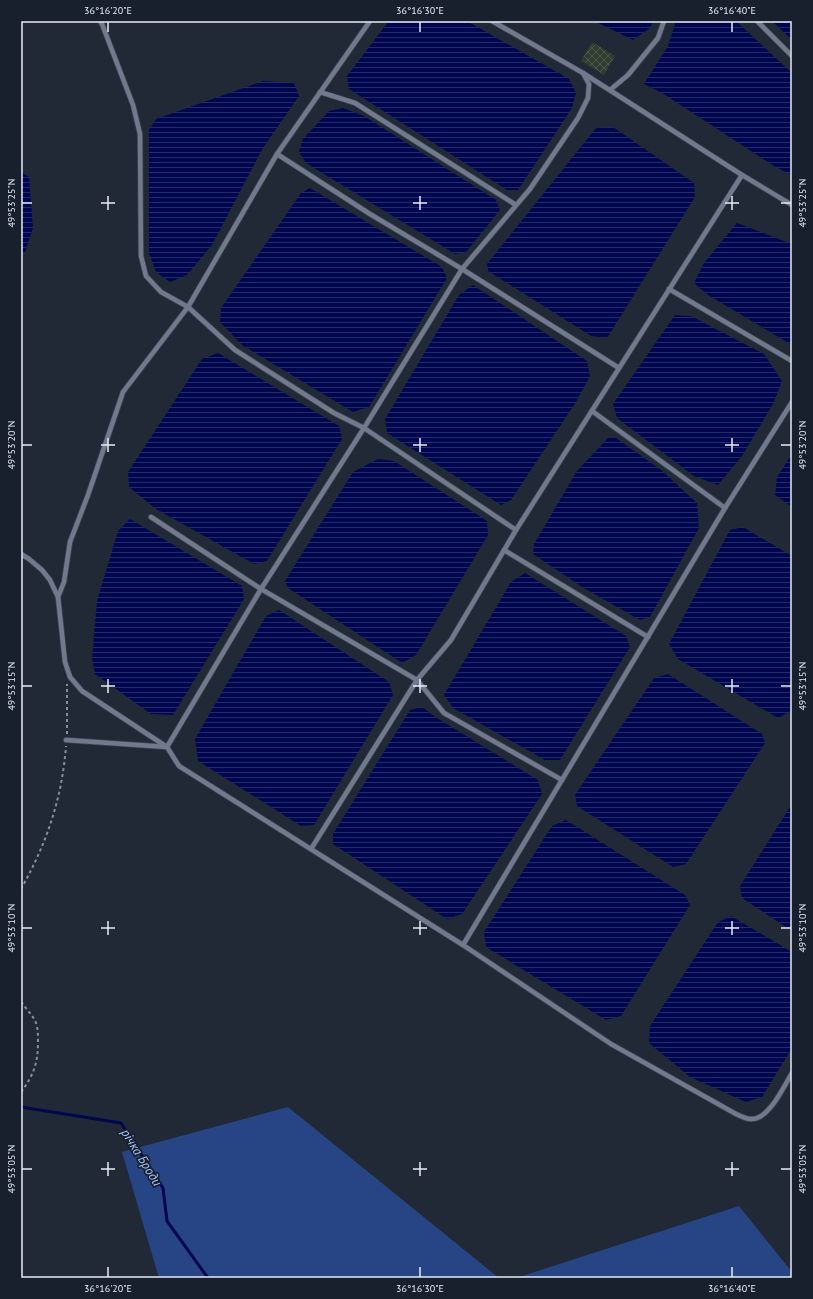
<svg xmlns="http://www.w3.org/2000/svg" width="813" height="1299" viewBox="0 0 813 1299" font-family="'PT Sans',sans-serif">
<defs>
<pattern id="water-rules" width="6" height="5" patternUnits="userSpaceOnUse"><rect width="6" height="5" fill="#00074e"/><path d="M0 2.5h6" fill="none" stroke="#252b68"/></pattern>
<pattern id="building-cross-hatch" width="8" height="8" patternUnits="userSpaceOnUse"><rect width="8" height="8" fill="#2f3c2e"/><path d="M0 0l8 8M0 8l8-8" fill="none" stroke="#4d584d"/></pattern>
</defs>
<rect width="100%" height="100%" fill="#212937"/>
<g fill="#274584">
<polygon points="288,1107 499,1278 159,1278 122,1152"/>
<polygon points="739,1206 792,1272 792,1278 516,1278"/>
</g>
<g fill="url(#water-rules)">
<polygon points="389,21 467,21 569,79 576,93 572,108 518,190 507,190 349,89 347,76"/>
<polygon points="594,21 653,21 650,28 633,40"/>
<polygon points="676,21 736,21 792,73 792,175 774,166 662,93 644,84 668,46"/>
<polygon points="772,21 792,21 792,40"/>
<polygon points="263,81 294,83 299,96 263,148 212,245 187,275 170,282 156,272 149,253 149,130 156,119"/>
<polygon points="343,108 364,116 496,200 500,210 466,252 455,254 306,163 299,152 303,139 329,111"/>
<polygon points="613,127 694,183 695,197 607,338 591,336 488,271 487,264 596,128"/>
<polygon points="21,172 29,177 33,228 25,252 21,254"/>
<polygon points="310,188 442,267 447,278 369,407 353,412 242,345 220,322 221,308 301,193"/>
<polygon points="737,223 792,244 792,345 708,295 694,283 704,263"/>
<polygon points="473,285 587,361 590,376 576,402 511,500 501,505 387,433 385,419 459,295"/>
<polygon points="675,315 691,316 764,354 782,381 773,404 742,456 718,485 694,476 617,418 613,404"/>
<polygon points="218,353 339,426 342,439 267,561 254,564 156,509 129,487 128,472 202,359"/>
<polygon points="608,438 616,438 661,470 697,503 699,528 650,617 640,620 582,587 533,554 534,544 577,471"/>
<polygon points="792,454 792,507 775,495 777,477"/>
<polygon points="378,459 394,461 487,521 488,535 416,655 402,663 288,588 285,581 353,472"/>
<polygon points="130,519 242,586 244,599 173,715 151,714 95,674 92,658 97,601 118,531"/>
<polygon points="743,527 792,556 792,710 778,718 678,659 669,644 730,530"/>
<polygon points="525,573 626,636 630,647 560,760 545,760 453,708 444,695 511,582"/>
<polygon points="279,610 389,682 393,695 314,825 301,826 198,761 195,739 266,616"/>
<polygon points="668,674 762,734 765,743 686,864 673,867 577,806 575,795 654,678"/>
<polygon points="422,707 437,718 538,780 542,794 462,914 447,919 333,844 333,834 410,710"/>
<polygon points="792,804 792,931 742,898 740,886"/>
<polygon points="566,820 685,895 690,905 621,1016 606,1020 486,947 484,932 552,826"/>
<polygon points="731,916 792,952 792,1048 762,1097 746,1102 690,1077 649,1043 650,1026 718,922"/>
</g>
<g fill="none" stroke-linecap="round" stroke-linejoin="round">
<polyline stroke="#00074e" stroke-width="3" points="21,1107 121,1123 163,1188 167,1221 208,1278"/>
</g>
<polygon fill="url(#building-cross-hatch)" points="592,42 615,56 604,75 581,61"/>
<g fill="none" stroke-linecap="round" stroke-linejoin="round">
<g stroke="#3f4652" stroke-width="6">
<g id="lane">
<polyline points="100,21 102,24 133,105 140,134 141,256 146,276 161,292 188,307 235,350 334,413 364,428 516,530"/>
<polyline points="757,21 792,56"/>
<polyline points="583,73 742,175 792,205"/>
<polyline points="610,90 628,75 658,38 664,21"/>
<polyline points="320,92 355,103 516,205"/>
<polyline points="277,154 370,214 462,269 619,368"/>
<polyline points="669,289 792,361"/>
<polyline points="592,411 725,508"/>
<polyline points="151,517 261,589 417,680 444,713 562,780"/>
<polyline points="504,550 648,637"/>
<polyline points="21,554 29,559 42,570 50,580 58,597 65,662 70,677 82,691 167,747 261,589 364,428 462,269 530,189 578,118 588,98 589,84 583,73 492,21"/>
<polyline points="58,597 64,582 70,542 88,495 123,392 188,307 277,154 370,21"/>
<path d="M66 740 167 747 179 766 463 945 611 1044 736 1114C740 1116 746 1119 751 1119 769 1120 784 1086 792 1073"/>
<polyline points="311,849 417,680 451,640 516,530 742,175"/>
<polyline points="463,945 725,508 792,402"/>
</g>
</g>
<g stroke="#888f9a" stroke-width="2" stroke-dasharray="3 3" stroke-linecap="butt">
<polyline points="67,734 67,684"/>
<path d="M21 889C47 843 62 798 66 746"/>
<path d="M21 1002C26 1009 33 1015 36 1023 38 1029 38 1035 38 1042 38 1062 34 1075 21 1092"/>
</g>
<use href="#lane" stroke="#717a8c" stroke-width="4.5"/>
</g>
<path fill="none" stroke="#e7ecf6" stroke-width="1.5" d="M108 22V32M420 22V32M732 22V32M108 196V210M420 196V210M732 196V210M22 203H32M101 203H115M413 203H427M725 203H739M781 203H791M108 438V452M420 438V452M732 438V452M22 445H32M101 445H115M413 445H427M725 445H739M781 445H791M108 679V693M420 679V693M732 679V693M22 686H32M101 686H115M413 686H427M725 686H739M781 686H791M108 921V935M420 921V935M732 921V935M22 928H32M101 928H115M413 928H427M725 928H739M781 928H791M108 1162V1176M420 1162V1176M732 1162V1176M22 1169H32M101 1169H115M413 1169H427M725 1169H739M781 1169H791M108 1267V1277M420 1267V1277M732 1267V1277"/>
<g text-anchor="middle" stroke-width="3.5" stroke-linejoin="round" paint-order="stroke">
<g font-size="13" font-style="italic" fill="#a3c2ff" stroke="#181f2d">
<text transform="translate(142 1157) rotate(58)" y="5">річка Броди</text>
</g>
</g>
<rect width="813" height="1299" fill="none" stroke="#181f2d" stroke-width="44"/>
<rect x="22" y="22" width="769" height="1255" fill="none" stroke="#e7ecf6" stroke-width="1.5"/>
<g font-size="10" text-anchor="middle" fill="#e7ecf6">
<text x="108" y="14">36°16'20"E</text>
<text x="420" y="14">36°16'30"E</text>
<text x="732" y="14">36°16'40"E</text>
<text transform="translate(11 203) rotate(-90)" y="4">49°53'25"N</text>
<text transform="translate(802 203) rotate(-90)" y="4">49°53'25"N</text>
<text transform="translate(11 445) rotate(-90)" y="4">49°53'20"N</text>
<text transform="translate(802 445) rotate(-90)" y="4">49°53'20"N</text>
<text transform="translate(11 686) rotate(-90)" y="4">49°53'15"N</text>
<text transform="translate(802 686) rotate(-90)" y="4">49°53'15"N</text>
<text transform="translate(11 928) rotate(-90)" y="4">49°53'10"N</text>
<text transform="translate(802 928) rotate(-90)" y="4">49°53'10"N</text>
<text transform="translate(11 1169) rotate(-90)" y="4">49°53'05"N</text>
<text transform="translate(802 1169) rotate(-90)" y="4">49°53'05"N</text>
<text x="108" y="1292">36°16'20"E</text>
<text x="420" y="1292">36°16'30"E</text>
<text x="732" y="1292">36°16'40"E</text>
</g>
</svg>
